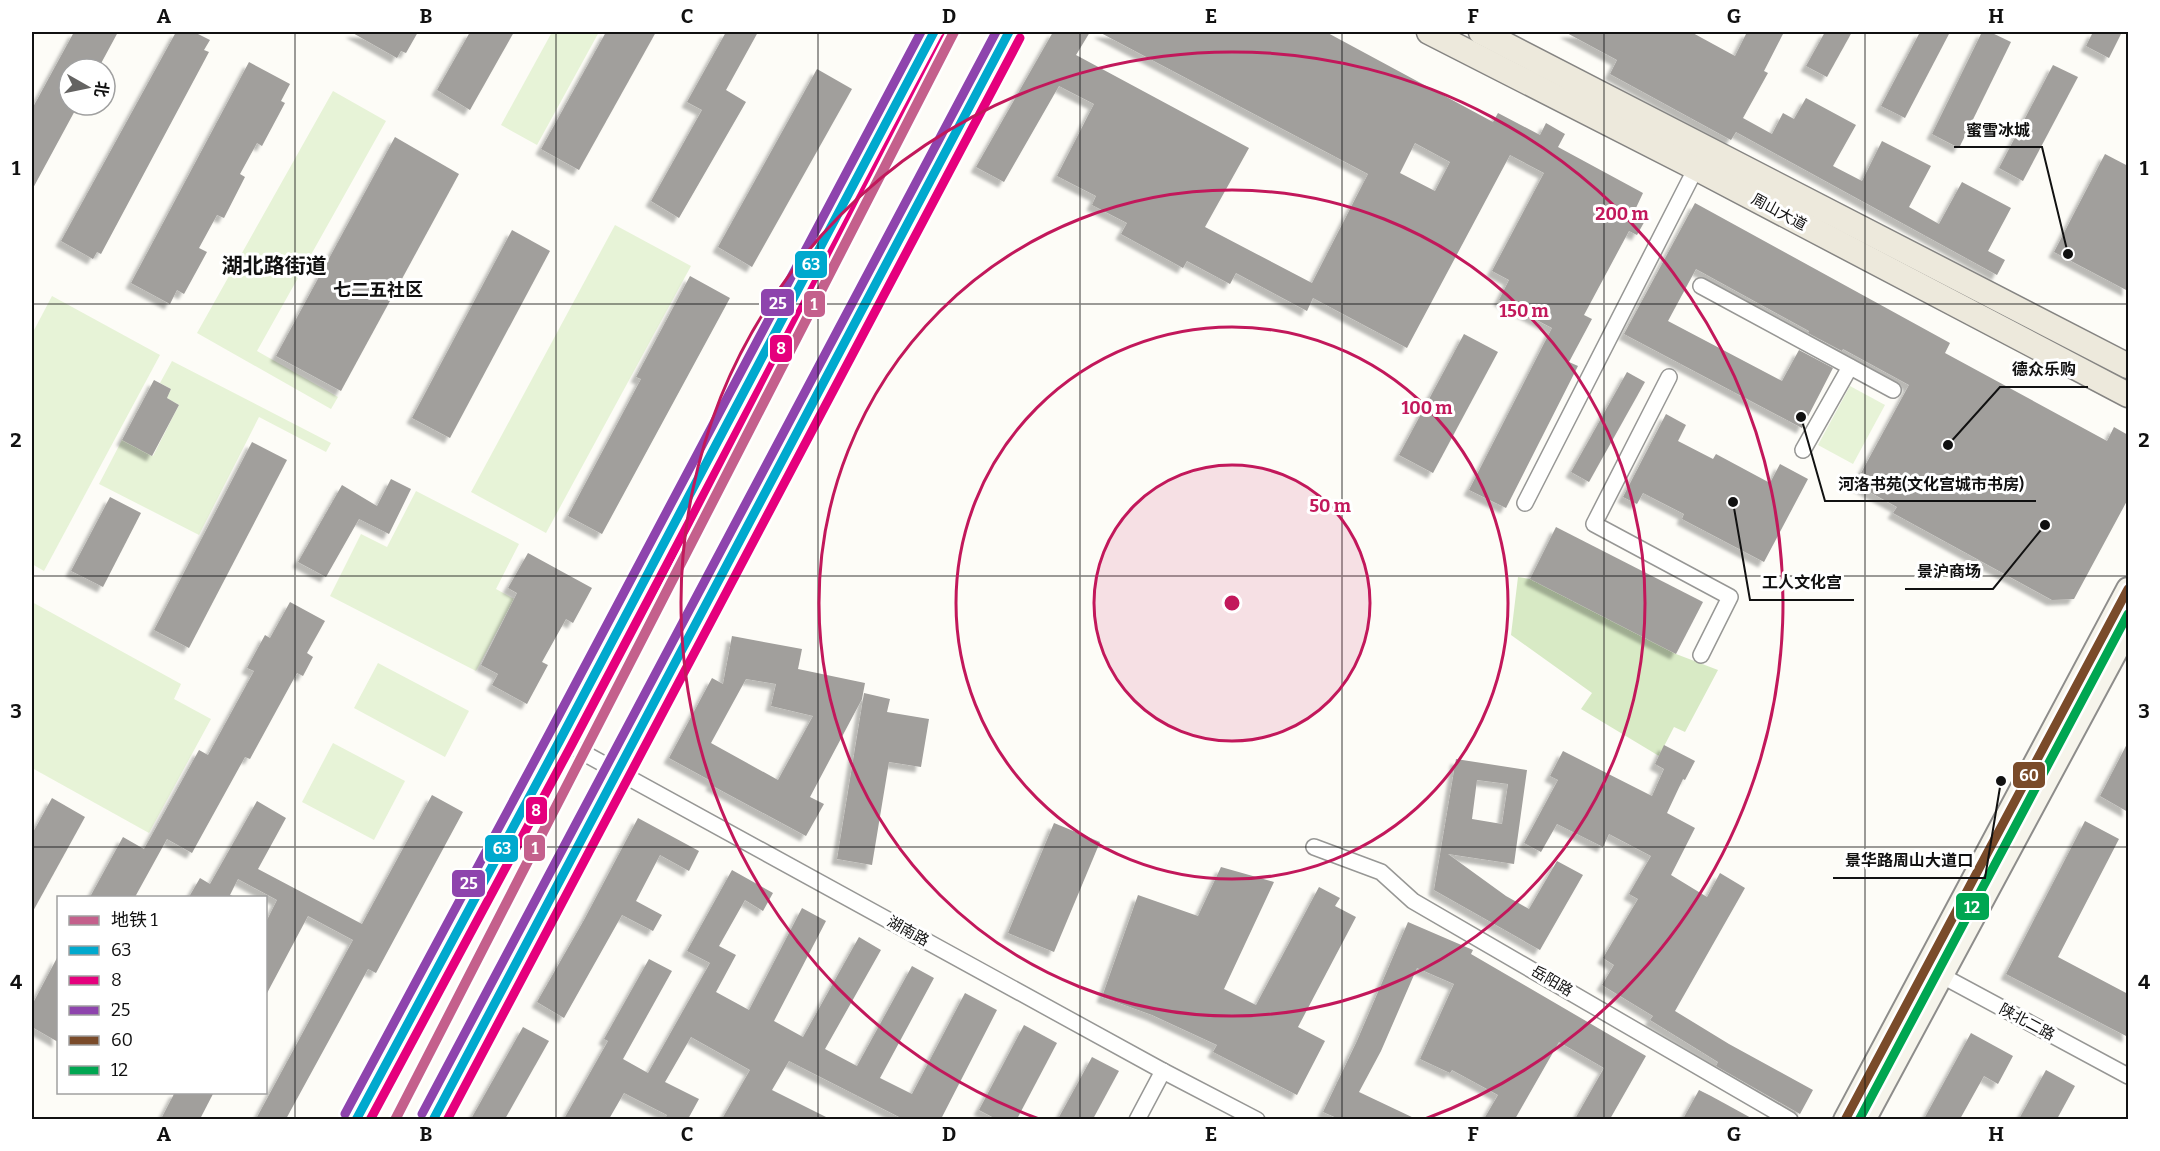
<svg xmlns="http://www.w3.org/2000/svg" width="2160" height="1151" viewBox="0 0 2160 1151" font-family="Bitter,'Noto Sans SC',serif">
<defs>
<filter id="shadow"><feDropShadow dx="-5.5" dy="5.5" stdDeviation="1.5" flood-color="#0004"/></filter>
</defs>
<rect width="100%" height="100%" fill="#fdfcf7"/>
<g fill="#e7f3d7">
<polygon points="552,32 599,32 537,145 501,125"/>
<polygon points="333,91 386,121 257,351 338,397 331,409 197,333"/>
<polygon points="615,225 691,266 546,533 471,492"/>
<polygon points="52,296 160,355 44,571 32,564 32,334"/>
<polygon points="172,361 331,443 326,452 259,417 199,535 99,484 122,440 153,456 179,405 167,398 171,389 160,383"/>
<polygon points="1850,386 1885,405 1853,464 1818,445"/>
<polygon points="416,491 519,544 496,589 514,599 476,671 330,596 361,534 387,547"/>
<polygon points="32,602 181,684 174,699 211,719 149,833 32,768"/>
<polygon points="378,663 469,711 445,757 354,708"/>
<polygon points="333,743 405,781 374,840 302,802"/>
</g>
<polygon fill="#d8eac5" points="1518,577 1530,579 1676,654 1718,670 1685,732 1674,727 1659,756 1581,709 1592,693 1511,635"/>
<g fill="#a19f9c" fill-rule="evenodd" filter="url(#shadow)">
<polygon points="74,32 118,32 98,69 69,69 69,105 78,105 32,190 32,109"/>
<polygon points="176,32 194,32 210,40 204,50 209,52 101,254 97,252 93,259 61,241"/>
<polygon points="351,32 418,32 406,53 401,51 397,58"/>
<polygon points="470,32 514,32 470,110 437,90"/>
<polygon points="606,32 656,32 579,170 541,149"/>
<polygon points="726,32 758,32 726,90 746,102 679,218 651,201 702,110 687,102"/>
<path d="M1053 32H1090L1076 55 1249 148 1205 227 1312 283 1368 174 1099 32H1326L1493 122 1498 113 1540 135 1546 123 1565 134 1558 147 1643 193 1635 210 1647 217 1637 235 1629 231 1584 315 1592 319 1569 362 1578 366 1506 508 1469 490 1552 328 1499 300 1509 280 1492 271 1544 173 1510 155 1407 348 1313 298 1307 311 1236 273 1230 284 1187 261 1183 268 1121 234 1127 223 1092 205 1096 196 1057 176 1094 104 1059 86 1004 182 976 167ZM1415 143 1450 162 1435 191 1400 173Z"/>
<polygon points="1565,32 1691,32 1735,56 1747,32 1784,32 1764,71 1768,73 1743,118 1772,134 1783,113 1794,119 1806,98 1856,125 1833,166 1862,181 1882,141 1931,166 1909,207 1939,224 1962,182 2011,208 1988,251 2005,260 1997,275 1736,132 1731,140 1610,74 1617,60"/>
<polygon points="1825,32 1852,32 1827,77 1806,66"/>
<polygon points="1920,32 1950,32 1905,118 1881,106"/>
<polygon points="1982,32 1990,32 2011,42 1959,148 1932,134"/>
<polygon points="2093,32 2122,32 2109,58 2086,46"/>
<polygon points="249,62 290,84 281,101 285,103 262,146 257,143 240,174 245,177 224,218 217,215 199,248 207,252 184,294 177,290 170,304 131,283"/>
<polygon points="2053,65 2078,77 2023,181 1999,168"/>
<polygon points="817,69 852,89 752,267 718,247"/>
<polygon points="395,137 459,174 341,391 276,356"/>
<polygon points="2105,154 2128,166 2128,291 2054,252"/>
<polygon points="1695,203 1950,343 1945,353 2107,441 2114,427 2128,435 2128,499 2074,599 2052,600 1893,513 1897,507 1855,484 1909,385 1843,349 1842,351 1808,333 1809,331 1696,269 1668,321 1782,381 1799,350 1833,368 1802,428 1624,334"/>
<polygon points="512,230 550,251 450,438 412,418"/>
<polygon points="690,276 730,298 602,534 568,516 641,379 636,377"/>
<polygon points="1464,334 1498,352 1433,473 1399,455"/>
<polygon points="1627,372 1645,382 1589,482 1571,472"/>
<polygon points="154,380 171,389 167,398 179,405 152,456 122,440"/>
<polygon points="1666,414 1686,425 1678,441 1713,459 1716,454 1770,483 1780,464 1808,479 1764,562 1682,519 1684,514 1643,493 1637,504 1623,497"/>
<polygon points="252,442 287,460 189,648 154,630"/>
<polygon points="391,479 411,489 389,534 359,519 326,577 298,562 342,485 377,506"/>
<polygon points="110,497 141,513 103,587 71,571"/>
<polygon points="1556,527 1703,602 1676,654 1530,579"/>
<polygon points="528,553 592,588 573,623 566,619 542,662 548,665 527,704 492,685 498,674 481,665 517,593 508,588"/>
<polygon points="290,602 325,621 307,653 313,657 303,676 297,673 250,759 245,757 192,853 167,839 135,897 90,897 123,837 144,849 199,750 208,755 254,671 247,668 265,635 270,638"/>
<path d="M732 636 802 649 798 669 865 683 862 699 810 797 824 804 806 836 711 785 713 782 669 758 712 678 723 684ZM746 679 776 684 771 706 813 716 778 780 711 743Z"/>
<polygon points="864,693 890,699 887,712 929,719 921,767 889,762 872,865 837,859"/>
<polygon points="2128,742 2128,812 2100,796"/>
<polygon points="1664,745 1695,761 1685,780 1683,779 1667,813 1695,828 1671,875 1707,897 1720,873 1745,888 1675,1011 1729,1044 1813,1090 1800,1114 1716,1066 1718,1062 1650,1020 1653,1016 1602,985 1614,965 1603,958 1638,899 1629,894 1651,856 1609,834 1603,847 1557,824 1541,852 1524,843 1558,780 1550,776 1563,751 1652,796 1664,769 1655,764"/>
<path d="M1456 759 1527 770 1514 864 1448 854 1506 896 1529 909 1557 861 1583 875 1540 950 1434 890ZM1477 780 1508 784 1502 824 1472 819Z"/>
<polygon points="432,795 463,812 376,973 368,969 286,1119 256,1119 353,940 308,916 266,995 266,922 277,900 238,879 230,895 235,897 189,897 200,878 210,884 257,801 286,818 258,869 362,924"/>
<polygon points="52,798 85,817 32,913 32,834"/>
<polygon points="638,818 699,851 689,871 660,855 636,901 662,915 653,931 622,915 564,1018 537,1002 584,920"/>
<polygon points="2085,821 2119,839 2058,957 2128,994 2128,1037 2006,974"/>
<polygon points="1054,823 1100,842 1054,952 1008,933"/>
<polygon points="1221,867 1274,882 1224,989 1256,1005 1319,887 1340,898 1335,906 1356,917 1298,1027 1325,1041 1297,1095 1213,1052 1217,1045 1152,1015 1102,997 1138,895 1198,916"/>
<polygon points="732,870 773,893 763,911 745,900 719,946 736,955 716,992 749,1010 802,908 826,921 774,1021 803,1037 859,937 881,950 825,1049 857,1066 912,966 934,978 880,1078 912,1094 965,993 997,1010 941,1119 903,1119 789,1061 772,1090 830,1119 722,1119 750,1070 691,1037 665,1082 699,1099 688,1119 665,1119 667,1115 624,1093 609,1119 564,1119 608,1041 604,1039 649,959 672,971 623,1059 648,1073 710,963 687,951"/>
<polygon points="1408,922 1473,950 1471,954 1646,1056 1610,1119 1575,1119 1604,1068 1559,1042 1515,1119 1484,1119 1498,1095 1452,1070 1450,1073 1420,1059 1454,984 1417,968 1381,1051 1359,1092 1416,1119 1339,1119 1323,1112 1357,1041"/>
<polygon points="58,956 58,1042 32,1027 32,1005"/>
<polygon points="1024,1025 1057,1043 1017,1119 996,1119 979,1110"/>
<polygon points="523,1027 549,1041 505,1119 471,1119"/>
<polygon points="1971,1033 2013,1056 1998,1084 1984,1076 1960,1119 1924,1119"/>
<polygon points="1092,1057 1119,1071 1093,1119 1058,1119"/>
<polygon points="2046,1070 2075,1086 2057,1119 2019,1119"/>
<polygon points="1699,1090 1711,1096 1753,1119 1683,1119"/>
<polygon points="175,1092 214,1092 200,1119 161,1119"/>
</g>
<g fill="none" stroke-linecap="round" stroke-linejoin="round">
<g stroke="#979795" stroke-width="18">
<g id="street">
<polyline points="1701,286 1893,390"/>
<polyline points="1669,377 1594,524 1730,597 1701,655"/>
<polyline points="1803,450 1850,367"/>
<polyline points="1525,503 1696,168"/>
<polyline points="560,740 1163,1071 1257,1120"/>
<polyline points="1314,847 1381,872 1413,901 1790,1120"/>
<polyline points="1935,972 2128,1076"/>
<polyline points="1137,1120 1163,1071"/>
</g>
</g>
<g stroke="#8e8d8b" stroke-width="26">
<g id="secondary">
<polyline points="1845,1120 2128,589"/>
<polyline points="1864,1120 2128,629"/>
</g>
</g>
<g stroke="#858482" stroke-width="27">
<g id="primary">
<polyline points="1429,32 1696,168 2128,395"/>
<polyline points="1481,32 2128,366"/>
<polyline points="356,1120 560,740 934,32"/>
<polyline points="433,1120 1009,32"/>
</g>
</g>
<use href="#street" stroke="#fffffe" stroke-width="15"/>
<use href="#secondary" stroke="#f6f4eb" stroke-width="22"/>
<use href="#primary" stroke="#ede9dc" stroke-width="24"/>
<g stroke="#fff" stroke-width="14">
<g id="bus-1">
<polyline points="356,1120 560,740 934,32"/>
<polyline points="433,1120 1009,32"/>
</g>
</g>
<g stroke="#fff" stroke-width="14">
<g id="bus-2">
<polyline points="370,1120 571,746 945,38"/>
<polyline points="447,1120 1020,38"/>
</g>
</g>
<g stroke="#fff" stroke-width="14">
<g id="bus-3">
<polyline points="345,1114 549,734 921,32"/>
<polyline points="422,1114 996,32"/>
</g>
</g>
<g stroke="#fff" stroke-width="14">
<polyline id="bus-4" points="1845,1120 2128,589"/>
</g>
<g stroke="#fff" stroke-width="14">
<polyline id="bus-5" points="1859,1120 2128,614"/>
</g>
<use href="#bus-1" stroke="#00a9ce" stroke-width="9"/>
<use href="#bus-2" stroke="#e5007d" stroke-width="9"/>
<use href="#bus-3" stroke="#8e44ad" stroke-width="9"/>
<use href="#bus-4" stroke="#7a4b2a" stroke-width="9"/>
<use href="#bus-5" stroke="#00a651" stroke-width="9"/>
<g stroke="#fff" stroke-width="15">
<polyline id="metro-1" points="395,1120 954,32"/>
</g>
<use href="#metro-1" stroke="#c4608c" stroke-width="10"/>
</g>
<path fill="none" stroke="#111" stroke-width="1.5" stroke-opacity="0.55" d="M295 32V1120M556 32V1120M818 32V1120M1080 32V1120M1342 32V1120M1604 32V1120M1865 32V1120M32 304H2128M32 576H2128M32 847H2128"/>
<circle cx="1232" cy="603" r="138" fill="#c2185b" fill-opacity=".12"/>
<g fill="none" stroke="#c2185b" stroke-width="3">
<circle cx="1232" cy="603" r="138"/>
<circle cx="1232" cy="603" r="276"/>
<circle cx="1232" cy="603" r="413"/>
<path d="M1039 1119A551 551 0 1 1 1425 1119"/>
</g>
<g text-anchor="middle" stroke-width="6" stroke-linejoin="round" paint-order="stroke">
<g font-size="15" fill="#111" stroke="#fff">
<text transform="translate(1779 212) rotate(28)" y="5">周山大道</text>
<text transform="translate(908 931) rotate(29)" y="5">湖南路</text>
<text transform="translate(1552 981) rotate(30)" y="5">岳阳路</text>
<text transform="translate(2027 1022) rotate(28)" y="5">陕北二路</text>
</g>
<g font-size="18" font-weight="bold" fill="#111" stroke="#fff">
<text x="378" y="296">七二五社区</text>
</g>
<g font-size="21" font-weight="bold" fill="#111" stroke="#fff">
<text x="274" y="273">湖北路街道</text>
</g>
</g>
<circle cx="1232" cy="603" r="9" fill="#c2185b" stroke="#fff" stroke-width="3"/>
<g font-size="18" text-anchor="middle" font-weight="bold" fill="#c2185b" stroke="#fff" stroke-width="6" stroke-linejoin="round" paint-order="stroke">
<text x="1622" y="220">200 m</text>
<text x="1524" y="317">150 m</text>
<text x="1427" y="414">100 m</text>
<text x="1330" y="512">50 m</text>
</g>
<path fill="none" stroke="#111" stroke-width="2" d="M2068 254L2042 147H1954M1948 445L2000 387H2088M1801 417L1825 501H2036M2045 525L1993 589H1905M1733 502L1750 600H1854M2001 781L1985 878H1833"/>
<g fill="#111" stroke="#fff" stroke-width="2">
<circle cx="2068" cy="254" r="6"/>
<circle cx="1948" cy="445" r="6"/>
<circle cx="1801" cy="417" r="6"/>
<circle cx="2045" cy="525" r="6"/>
<circle cx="1733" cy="502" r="6"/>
<circle cx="2001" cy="781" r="6"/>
</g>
<g font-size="16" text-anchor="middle" font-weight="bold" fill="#111" stroke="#fff" stroke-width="6" stroke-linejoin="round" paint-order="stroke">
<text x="1998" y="136">蜜雪冰城</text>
<text x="2044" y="375">德众乐购</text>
<text x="1931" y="490">河洛书苑(文化宫城市书房)</text>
<text x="1949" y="577">景沪商场</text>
<text x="1802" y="588">工人文化宫</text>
<text x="1909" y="866">景华路周山大道口</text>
</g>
<g stroke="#fff" stroke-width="2">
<rect x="794" y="250" width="34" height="29" rx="6" fill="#00a9ce"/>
<rect x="760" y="288" width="35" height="29" rx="6" fill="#8e44ad"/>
<rect x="803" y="290" width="23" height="28" rx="6" fill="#c4608c"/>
<rect x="769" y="334" width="24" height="29" rx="6" fill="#e5007d"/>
<rect x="2012" y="761" width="34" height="28" rx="6" fill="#7a4b2a"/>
<rect x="525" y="796" width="23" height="29" rx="6" fill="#e5007d"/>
<rect x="523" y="834" width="23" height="28" rx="6" fill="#c4608c"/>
<rect x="484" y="834" width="35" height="29" rx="6" fill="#00a9ce"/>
<rect x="451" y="869" width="35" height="29" rx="6" fill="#8e44ad"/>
<rect x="1955" y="892" width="35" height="29" rx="6" fill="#00a651"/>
</g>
<g font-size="16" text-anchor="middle" font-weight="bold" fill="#fff">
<text x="811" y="270">63</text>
<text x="778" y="309">25</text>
<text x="814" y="310">1</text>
<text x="781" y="354">8</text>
<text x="2029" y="781">60</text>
<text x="536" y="816">8</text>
<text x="535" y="854">1</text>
<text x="502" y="854">63</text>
<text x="469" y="889">25</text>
<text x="1972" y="913">12</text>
</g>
<rect width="2160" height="1151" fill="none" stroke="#ffffff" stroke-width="66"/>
<rect x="57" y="896" width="210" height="198" fill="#ffffff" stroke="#a0a0a0" stroke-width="1.5"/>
<rect x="69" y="916" width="30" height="9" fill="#c4608c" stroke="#a0a0a0" stroke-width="1.5"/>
<text x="111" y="926" font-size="18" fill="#111111">地铁 1</text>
<rect x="69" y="946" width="30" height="9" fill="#00a9ce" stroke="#a0a0a0" stroke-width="1.5"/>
<text x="111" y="956" font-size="18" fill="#111111">63</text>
<rect x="69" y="976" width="30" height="9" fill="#e5007d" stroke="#a0a0a0" stroke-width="1.5"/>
<text x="111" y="986" font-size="18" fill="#111111">8</text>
<rect x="69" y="1006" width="30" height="9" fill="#8e44ad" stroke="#a0a0a0" stroke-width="1.5"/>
<text x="111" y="1016" font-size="18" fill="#111111">25</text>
<rect x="69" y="1036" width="30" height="9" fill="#7a4b2a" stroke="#a0a0a0" stroke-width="1.5"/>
<text x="111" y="1046" font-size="18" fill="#111111">60</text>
<rect x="69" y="1066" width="30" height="9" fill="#00a651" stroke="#a0a0a0" stroke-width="1.5"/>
<text x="111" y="1076" font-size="18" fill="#111111">12</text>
<g transform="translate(87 87) rotate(99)"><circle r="28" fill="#ffffff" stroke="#a0a0a0" stroke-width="1.5"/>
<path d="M0-4.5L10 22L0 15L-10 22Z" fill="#646362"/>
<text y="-9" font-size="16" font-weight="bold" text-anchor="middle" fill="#111111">北</text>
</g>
<rect x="33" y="33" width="2094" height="1085" fill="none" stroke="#111" stroke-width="2"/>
<g font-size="20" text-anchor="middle" font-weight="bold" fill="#111">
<text x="164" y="23">A</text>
<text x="426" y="23">B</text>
<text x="687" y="23">C</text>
<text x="949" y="23">D</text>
<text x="1211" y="23">E</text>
<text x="1473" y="23">F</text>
<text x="1734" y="23">G</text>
<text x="1996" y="23">H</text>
<text x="16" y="175">1</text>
<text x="2144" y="175">1</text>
<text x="16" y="447">2</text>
<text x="2144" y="447">2</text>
<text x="16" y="718">3</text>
<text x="2144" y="718">3</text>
<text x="16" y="989">4</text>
<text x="2144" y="989">4</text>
<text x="164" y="1141">A</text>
<text x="426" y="1141">B</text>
<text x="687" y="1141">C</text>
<text x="949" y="1141">D</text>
<text x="1211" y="1141">E</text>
<text x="1473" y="1141">F</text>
<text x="1734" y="1141">G</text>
<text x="1996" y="1141">H</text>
</g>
</svg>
